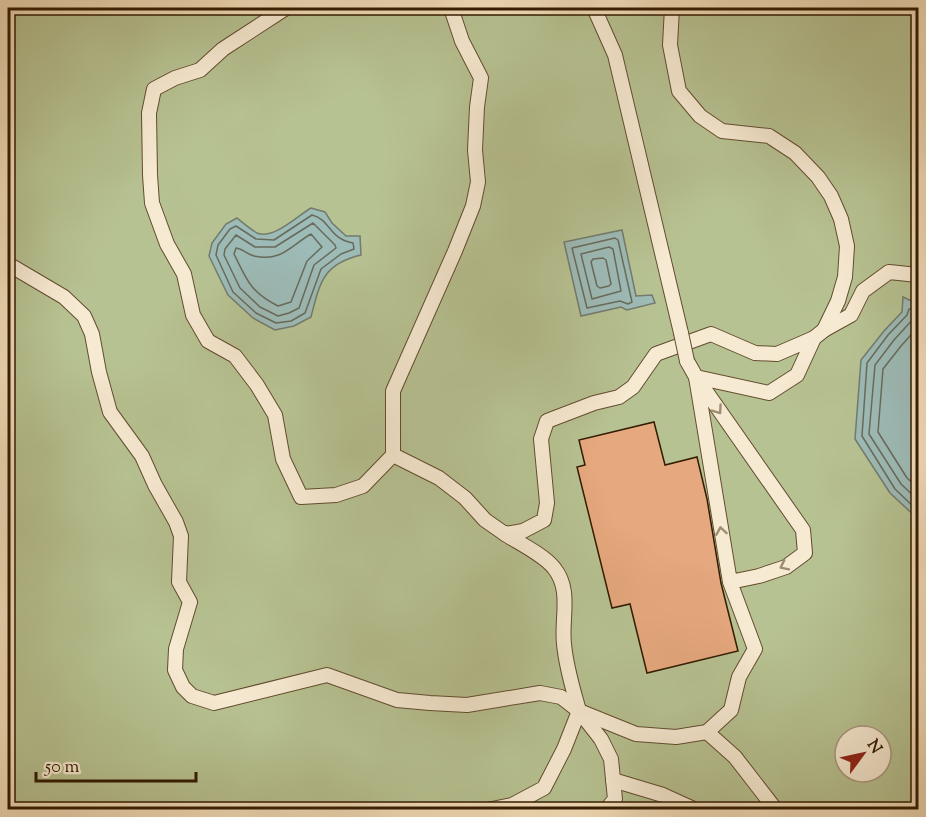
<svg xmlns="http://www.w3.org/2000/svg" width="926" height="817" viewBox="0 0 926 817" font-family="'Sorts Mill Goudy',serif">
<rect width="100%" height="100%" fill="#f3deba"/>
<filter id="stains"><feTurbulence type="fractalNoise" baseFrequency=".00333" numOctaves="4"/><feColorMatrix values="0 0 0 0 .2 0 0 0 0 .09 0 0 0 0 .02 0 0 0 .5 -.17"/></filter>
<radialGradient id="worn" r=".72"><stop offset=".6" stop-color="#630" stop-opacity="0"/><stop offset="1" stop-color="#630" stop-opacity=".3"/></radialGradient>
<path fill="#b7c292" stroke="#746e4a" stroke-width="1.5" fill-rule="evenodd" d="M8 8H918V809H8ZM845 736H881V772H845Z"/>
<g fill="#9dbbb7" stroke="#727b6e" stroke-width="1.5">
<path d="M311 208 325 212 332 223 346 236H360L361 255C323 264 320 282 311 317L294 326 275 330 253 318 228 295 209 256 212 243 226 224 237 218C243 223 250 229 257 233 273 240 297 216 311 208Z"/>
<polygon points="622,230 636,296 652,295 655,303 627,310 621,307 581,316 564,242"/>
<polygon points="903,297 918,304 918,519 890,493 855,439 861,360 884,331 902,312"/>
</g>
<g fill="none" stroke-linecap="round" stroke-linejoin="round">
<g stroke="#686b5c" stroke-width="1.5">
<path d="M312 215C330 219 329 239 353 243L354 249 341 254 321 269 305 313 291 321 276 323 256 313 233 292 216 255 218 245 230 229 236 226 256 239 274 240Z"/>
<polygon points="313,223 335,245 336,248 314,265 299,308 289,313 278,316 260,307 240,288 224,255 225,249 236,235 255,247 275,247"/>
<path d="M311 234 322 247 307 261 291 302 278 306C250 292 247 280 234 254L236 248C243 249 247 254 254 256 282 262 290 246 311 234Z"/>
<polygon points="615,238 618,240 632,302 628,304 620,301 587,308 572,248"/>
<polygon points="609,247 613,249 621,291 592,299 581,254"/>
<polygon points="603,258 606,260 611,284 609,286 600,288 597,286 591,262 593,259"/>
<polyline points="918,309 909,309 907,315 888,335 867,363 862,436 895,489 918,511"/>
<polyline points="918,317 914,318 894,340 875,365 869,434 901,484 918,500"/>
<polyline points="918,327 901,346 883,369 878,432 907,478 918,488"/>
</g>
</g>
<polygon fill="#e6a87e" stroke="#321b01" stroke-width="1.5" points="654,422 665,465 697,457 707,499 721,583 738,651 647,673 630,604 612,608 577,467 585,465 579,440"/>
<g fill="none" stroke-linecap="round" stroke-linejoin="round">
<g stroke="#624c2f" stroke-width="16">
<g id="service">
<polyline points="286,8 223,49 200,70 175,78 154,89 149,113 150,175 152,203 167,244 184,274 193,315 208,341 235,356 257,385 275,415 283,459 301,497 336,495 363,486 393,455"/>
<polyline points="451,8 462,41 481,78 477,107 475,150 478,182 473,206 455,251 393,391 393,455 439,478 465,498 485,520 505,534 523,531 544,520 547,503 541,439 547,421 594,403 619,397 633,387 656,354 711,334 755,353 777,354 814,338"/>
<polyline points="594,8 615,55 681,333"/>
<polyline points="672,8 670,45 679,91 700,116 722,131 769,136 795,153 818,177 831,196 841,219 847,246 845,277 838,301 824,330"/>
<polyline points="8,264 64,297 84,316 92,334 99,372 110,412 142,456 155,485 176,522 181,536 179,582 190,602 176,649 175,670 183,687 192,696 214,703 327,675 397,700 430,703 467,705 540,693 561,697 579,711 601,739 611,759 615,799 606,810"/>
<polyline points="687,361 696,377 769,393 797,375 814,338 824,330 851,315 863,291 889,272 918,275"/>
<path d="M505 534C519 543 544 555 554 568 572 590 561 618 564 644 566 667 573 689 579 711"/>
<polyline points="707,732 735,757 776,810"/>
<polyline points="613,780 663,795 696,810"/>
<polyline points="487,810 512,805 544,788 564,749 579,711 636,734 676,737 707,732 731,710 739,677 755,649 730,582 696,377 803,530 805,553 786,567 759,576 730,582"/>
</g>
</g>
<use href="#service" stroke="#f7ead2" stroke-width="14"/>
<g stroke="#624c2f" stroke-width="16" stroke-linecap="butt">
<polyline id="service-bridge" points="681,333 687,361"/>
</g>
<use href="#service-bridge" stroke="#f7ead2" stroke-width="14"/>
</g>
<defs><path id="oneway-chevron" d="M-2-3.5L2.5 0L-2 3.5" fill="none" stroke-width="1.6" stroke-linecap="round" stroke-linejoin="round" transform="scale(1.5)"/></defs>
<g stroke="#9e8d74">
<use href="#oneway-chevron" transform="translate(718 410) rotate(55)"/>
<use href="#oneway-chevron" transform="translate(721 531) rotate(-99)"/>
<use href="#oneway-chevron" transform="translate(784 566) rotate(154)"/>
</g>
<rect width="926" height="817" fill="none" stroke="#f3deba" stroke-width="30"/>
<rect x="9" y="9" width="908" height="799" fill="none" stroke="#321b01" stroke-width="3"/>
<rect x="15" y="15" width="896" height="787" fill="none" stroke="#321b01" stroke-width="1.5"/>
<g transform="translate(863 754) rotate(57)"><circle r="28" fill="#f7ead2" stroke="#a8977e" stroke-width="1.5"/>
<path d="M0-4.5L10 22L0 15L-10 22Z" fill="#8f2418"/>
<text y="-9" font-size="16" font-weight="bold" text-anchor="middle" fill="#321b01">N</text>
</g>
<path d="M36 772v9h160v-9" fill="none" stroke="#321b01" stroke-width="3"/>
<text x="45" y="772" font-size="18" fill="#321b01" stroke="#f7ead2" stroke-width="4.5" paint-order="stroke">50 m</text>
<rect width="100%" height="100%" filter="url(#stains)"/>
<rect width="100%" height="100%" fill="url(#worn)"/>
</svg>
